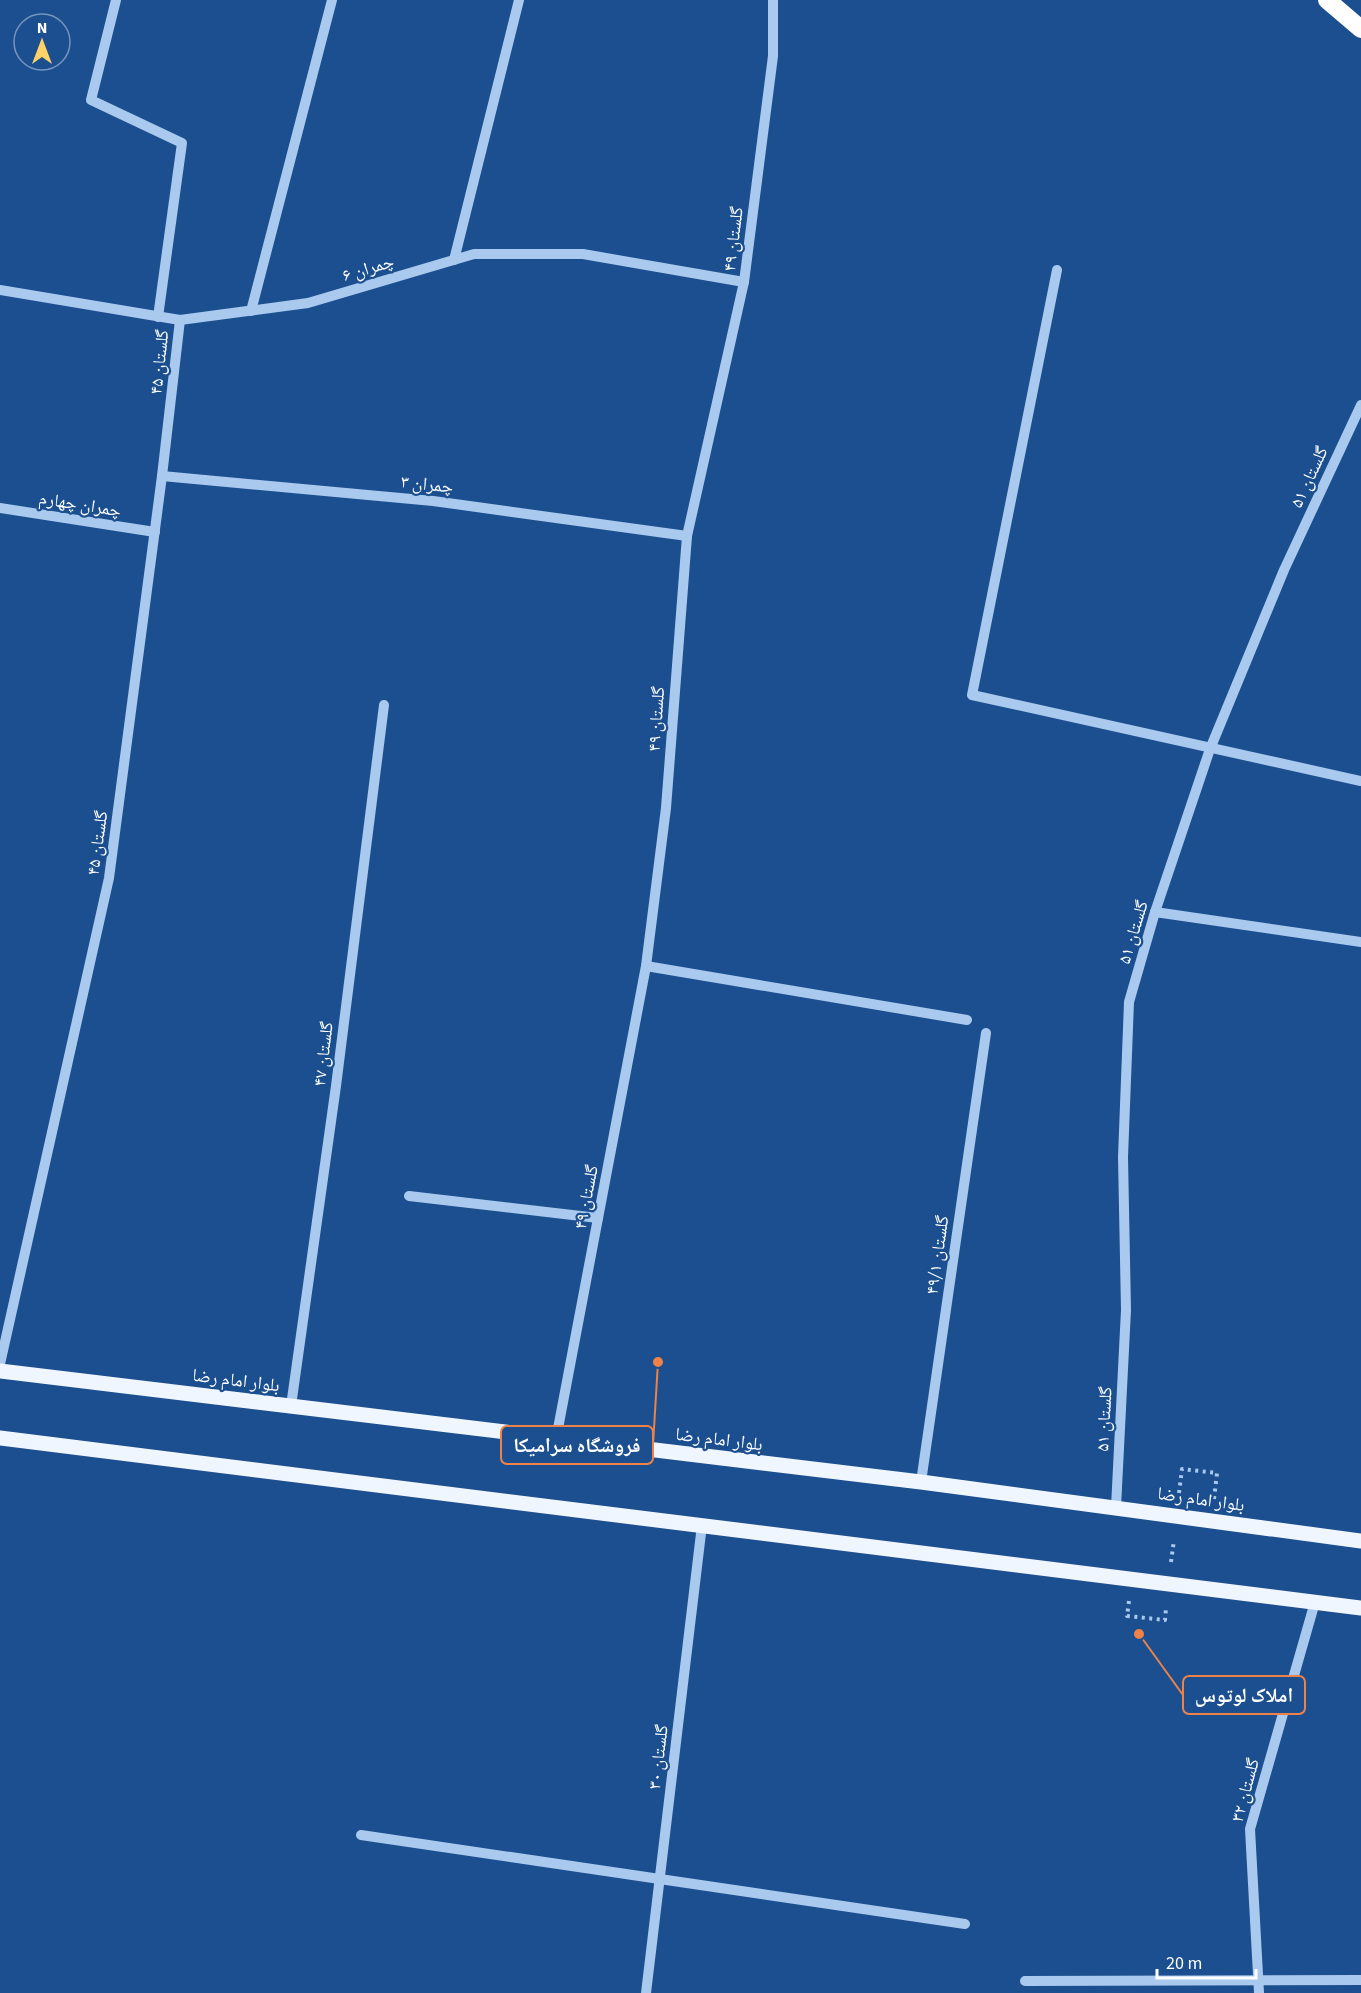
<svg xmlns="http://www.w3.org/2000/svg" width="1361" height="1993" viewBox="0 0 1361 1993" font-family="'Source Sans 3','Noto Naskh Arabic',sans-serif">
<rect width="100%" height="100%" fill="#1b4f8f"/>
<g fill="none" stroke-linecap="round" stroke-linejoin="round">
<g stroke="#a9c9ee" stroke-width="4" stroke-dasharray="3 4.5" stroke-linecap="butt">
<polyline points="1179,1493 1182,1469 1217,1473 1214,1499"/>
<polyline points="1171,1562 1174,1540"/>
<polyline points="1129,1601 1127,1616 1165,1620 1166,1608"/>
</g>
<g stroke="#a9c9ee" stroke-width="10">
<polyline points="116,0 91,100 182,143 158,317"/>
<polyline points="454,260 519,0"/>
<polyline points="1057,270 972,695 1361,781"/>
<polyline points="0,290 180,320 308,303 474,254 583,254 744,282"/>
<polyline points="251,311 332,0"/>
<polyline points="162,476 433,501 687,536"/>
<polyline points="0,508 155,532"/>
<polyline points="1155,912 1361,942"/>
<polyline points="646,966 967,1020"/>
<polyline points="409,1196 598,1218"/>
<polyline points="0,1364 109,878 162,476 180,320"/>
<polyline points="291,1406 336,1086 384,705"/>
<polyline points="556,1439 646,966 666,808 687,536 744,282 773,56 773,0"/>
<polyline points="921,1482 986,1033"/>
<polyline points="1116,1507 1126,1310 1123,1157 1129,1002 1155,912 1210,749 1284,570 1361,405"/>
<polyline points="361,1835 965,1924"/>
<polyline points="1025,1981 1361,1980"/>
<polyline points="646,1993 702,1525"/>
<polyline points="1259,1993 1250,1829 1315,1602"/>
</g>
<g stroke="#f0f6ff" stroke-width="15">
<polyline points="0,1371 921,1482 1361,1541"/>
<polyline points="0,1438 1361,1608"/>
</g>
<polyline stroke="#fff" stroke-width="18" points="1327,0 1361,29"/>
</g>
<g text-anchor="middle" stroke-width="4.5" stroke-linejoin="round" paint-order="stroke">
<g font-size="18" fill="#fff" stroke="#1b4f8f">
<text transform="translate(733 239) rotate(-83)" y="6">گلستان ۴۹</text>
<text transform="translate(368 268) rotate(-17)" y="6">چمران ۶</text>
<text transform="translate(159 362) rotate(-84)" y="6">گلستان ۴۵</text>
<text transform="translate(1309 477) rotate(-65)" y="6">گلستان ۵۱</text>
<text transform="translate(427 484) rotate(6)" y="6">چمران ۳</text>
<text transform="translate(80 504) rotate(9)" y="6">چمران چهارم</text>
<text transform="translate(656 719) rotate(-86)" y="6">گلستان ۴۹</text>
<text transform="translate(97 843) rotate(-82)" y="6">گلستان ۴۵</text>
<text transform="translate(1133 932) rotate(-73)" y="6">گلستان ۵۱</text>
<text transform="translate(323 1054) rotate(-83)" y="6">گلستان ۴۷</text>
<text transform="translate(586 1197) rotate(-79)" y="6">گلستان ۴۹</text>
<text transform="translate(937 1255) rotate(-82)" y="6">گلستان ۴۹/۱</text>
<text transform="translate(236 1380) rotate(7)" y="6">بلوار امام رضا</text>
<text transform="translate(1104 1419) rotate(-87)" y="6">گلستان ۵۱</text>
<text transform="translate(719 1439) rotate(7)" y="6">بلوار امام رضا</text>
<text transform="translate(1201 1499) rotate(8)" y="6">بلوار امام رضا</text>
<text transform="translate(658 1757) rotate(-83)" y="6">گلستان ۳۰</text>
<text transform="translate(1245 1790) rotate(-75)" y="6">گلستان ۳۲</text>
</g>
</g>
<path fill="none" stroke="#ee8249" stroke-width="2" d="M658 1362L653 1445M1139 1634L1183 1695"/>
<g fill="#ee8249" stroke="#1b4f8f" stroke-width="2">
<circle cx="658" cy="1362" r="6"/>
<circle cx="1139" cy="1634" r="6"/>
</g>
<g fill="#1b4f8f" stroke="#ee8249" stroke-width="2">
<rect x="501" y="1426" width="152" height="38" rx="6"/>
<rect x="1183" y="1676" width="122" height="38" rx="6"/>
</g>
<g font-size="20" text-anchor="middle" font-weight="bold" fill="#fff">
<text x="577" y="1452">فروشگاه سراميكا</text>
<text x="1244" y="1702">املاک لوتوس</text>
</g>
<g transform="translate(42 42)"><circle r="28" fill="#1b4f8f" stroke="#7695bc" stroke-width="1.5"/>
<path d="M0-4.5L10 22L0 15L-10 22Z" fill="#ffd166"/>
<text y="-9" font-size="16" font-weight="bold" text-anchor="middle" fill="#ffffff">N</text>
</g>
<path d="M1157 1969v9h99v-9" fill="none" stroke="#ffffff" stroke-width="3"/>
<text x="1166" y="1969" font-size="18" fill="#ffffff" stroke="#1b4f8f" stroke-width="4.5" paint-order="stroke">20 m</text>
</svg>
